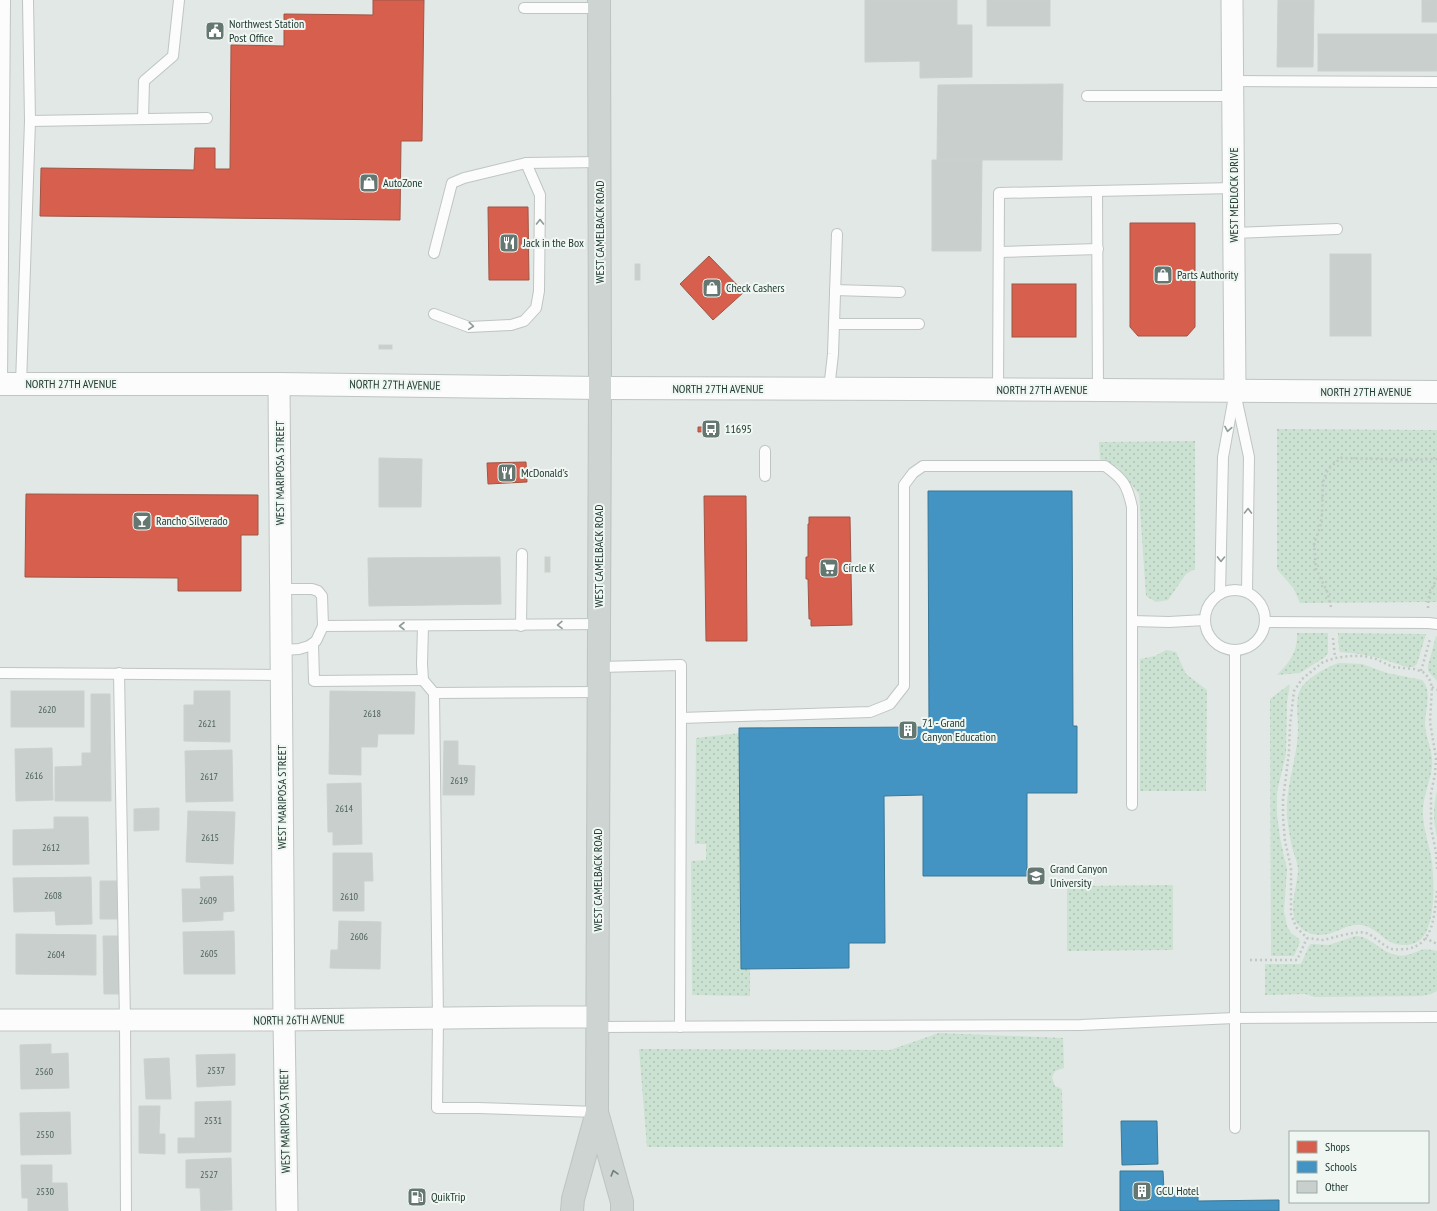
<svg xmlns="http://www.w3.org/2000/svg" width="1437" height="1211" viewBox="0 0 1437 1211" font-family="'PT Sans Narrow',sans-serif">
<defs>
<pattern id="green-dots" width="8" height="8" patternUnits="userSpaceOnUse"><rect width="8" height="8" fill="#cbe1d1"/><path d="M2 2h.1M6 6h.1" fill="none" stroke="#aec2b4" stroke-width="1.8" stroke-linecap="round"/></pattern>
</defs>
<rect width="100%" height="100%" fill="#e2e8e5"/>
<g fill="url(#green-dots)">
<polygon points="1277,429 1437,430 1437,602 1300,603 1294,589 1277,569"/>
<polygon points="1195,441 1195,569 1186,574 1168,600 1156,602 1146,596 1139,494 1118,468 1100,459 1099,442"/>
<path d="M1297 633H1328V653L1325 657 1300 673 1277 675C1289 663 1298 652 1297 633Z"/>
<polygon points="1338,633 1426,634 1417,664 1413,667 1407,667 1375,657 1360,654 1340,652 1339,650"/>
<polygon points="1436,636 1437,637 1437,681 1428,671 1428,666"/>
<polygon points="1166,650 1176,652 1186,674 1207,690 1206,791 1140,791 1140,659 1155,656"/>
<path d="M1339 663 1362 664 1387 673 1422 680C1433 692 1425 709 1425 723 1425 738 1434 752 1432 767 1430 782 1423 796 1423 811 1422 815 1424 820 1424 825 1426 837 1430 849 1432 862 1434 881 1436 925 1421 939 1417 943 1410 945 1405 945 1385 946 1379 928 1362 925 1343 922 1331 941 1309 933 1304 931 1299 927 1296 922 1289 907 1297 887 1298 871 1298 862 1294 855 1292 847 1290 837 1288 827 1287 817 1285 786 1298 758 1298 728 1298 715 1295 701 1300 690 1305 679 1328 666 1339 663Z"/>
<polygon points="1290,684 1287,702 1286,754 1277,792 1277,814 1280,838 1287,869 1284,911 1287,926 1291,933 1299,939 1300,942 1294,956 1271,956 1270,699"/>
<polygon points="740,733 741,969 750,969 750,996 692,995 691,861 706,860 706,844 695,844 696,738"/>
<path d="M1437 791V837C1433 821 1433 807 1437 791Z"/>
<polygon points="1173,885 1173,950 1067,951 1067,886"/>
<path d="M1355 936C1372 936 1380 953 1397 955 1406 957 1413 953 1421 950 1426 949 1432 950 1437 951V991L1431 994 1421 996 1315 997 1305 994 1265 995V964H1301L1309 946 1311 944 1329 945Z"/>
<polygon points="939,1033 1063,1038 1064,1068 1055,1071 1052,1077 1055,1086 1062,1089 1063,1147 647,1147 639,1049 890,1050"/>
</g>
<g fill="#d6604d" stroke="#a05545">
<polygon points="373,0 424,0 422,141 401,141 400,220 40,216 41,168 194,170 195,148 215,148 215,169 230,169 231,45 284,46 284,14 373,15"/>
<polygon points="488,207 528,207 529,280 489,280"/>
<polygon points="1130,223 1195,223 1195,327 1187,336 1138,336 1130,327"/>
<polygon points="709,256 744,292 713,320 680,284"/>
<rect x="1012" y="284" width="64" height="53"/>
<polygon points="698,427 713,427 713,431 698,432"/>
<polygon points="526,462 527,482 488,484 487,463"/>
<polygon points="26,494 258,495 258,535 241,535 241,591 178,591 178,578 25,577"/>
<polygon points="704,496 746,496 747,641 706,641"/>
<polygon points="809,517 850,517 852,625 811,626 811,619 809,619 808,579 806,579 806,557 808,557 808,524 809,524"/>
</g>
<g fill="#4393c3" stroke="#397898">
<polygon points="928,491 1072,491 1073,726 1077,726 1077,793 1027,793 1027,876 923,876 923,795 884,796 885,943 849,943 849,968 741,969 739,728 929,727"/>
<polygon points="1121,1121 1157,1121 1158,1164 1122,1165"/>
<polygon points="1120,1171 1163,1171 1164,1191 1198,1191 1198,1201 1279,1200 1279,1211 1120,1211"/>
</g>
<g fill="#c9cfcc" stroke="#cbd1ce">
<polygon points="865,0 957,0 957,25 972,25 972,77 920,78 920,61 865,62"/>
<rect x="987" y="0" width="63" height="26"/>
<polygon points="1278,0 1314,0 1313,67 1277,67"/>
<rect x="1422" y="0" width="15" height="22"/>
<rect x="1318" y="34" width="119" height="37"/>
<polygon points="1063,84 1062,160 937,160 938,85"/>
<polygon points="932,160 982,160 981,251 932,251"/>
<rect x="1330" y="254" width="41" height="82"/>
<rect x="635" y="264" width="5" height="16"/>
<rect x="379" y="345" width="13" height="4"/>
<polygon points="379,458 422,459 421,507 379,507"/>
<polygon points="500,557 501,604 369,606 368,558"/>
<rect x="545" y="557" width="5" height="15"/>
<rect x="11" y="691" width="73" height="36"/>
<polygon points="194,691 230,691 230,742 184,741 184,705 194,705"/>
<polygon points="330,691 415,692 414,734 378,734 377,747 361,747 361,775 329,774"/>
<polygon points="91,694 110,694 111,801 55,801 55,767 82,766 82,753 91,753"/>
<polygon points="444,741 458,741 458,765 475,766 474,795 443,795"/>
<polygon points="52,748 53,800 16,801 15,749"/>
<polygon points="232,750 233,801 186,802 185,751"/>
<polygon points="361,783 362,844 333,845 333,832 328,832 327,784"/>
<polygon points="159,808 159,830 134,831 134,809"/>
<polygon points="188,811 235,812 233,864 186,862"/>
<polygon points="54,817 88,817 89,864 13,865 13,830 54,829"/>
<polygon points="333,853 372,853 373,881 364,881 364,911 333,911"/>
<polygon points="233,876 234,911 223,912 223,920 183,922 182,889 201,889 200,877"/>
<polygon points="91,877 92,924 56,925 55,911 14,912 13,878"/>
<polygon points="100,881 118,881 117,919 100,919"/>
<polygon points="339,921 381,922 380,969 330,968 331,950 338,950"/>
<polygon points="234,931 235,974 184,974 183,932"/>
<polygon points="16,934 96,935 96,975 16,974"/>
<polygon points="103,936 119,936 120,994 104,994"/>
<polygon points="51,1044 51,1054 68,1053 69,1088 21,1089 20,1045"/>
<polygon points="235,1054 235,1085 197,1087 196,1055"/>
<polygon points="169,1058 171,1099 146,1099 144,1059"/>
<polygon points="231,1101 231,1152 178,1153 178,1138 195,1138 195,1102"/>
<polygon points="139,1106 160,1106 159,1134 165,1134 165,1154 139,1153"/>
<polygon points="70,1112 71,1154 21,1155 20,1113"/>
<polygon points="231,1158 232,1210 201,1211 200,1188 186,1188 186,1160"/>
<polygon points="21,1165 52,1165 52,1183 67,1183 68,1211 28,1211 28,1198 22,1198"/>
</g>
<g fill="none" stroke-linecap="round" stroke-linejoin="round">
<g stroke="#bfc5c2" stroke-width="12">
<g id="service">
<polyline points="524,8 599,8"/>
<polyline points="1233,81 1437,82"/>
<polyline points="1087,96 1233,96"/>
<polyline points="143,119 144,81 173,56 179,0"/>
<polyline points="30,121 207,118"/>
<polyline points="1097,191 1098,390"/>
<polyline points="1234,233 1337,229"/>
<polyline points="999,252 1098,249"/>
<polyline points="434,253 452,183 464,178 526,163 600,162"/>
<polyline points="835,290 900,292"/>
<polyline points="434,314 469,327 511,325 524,321 536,308 539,291 540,195 526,163"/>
<polyline points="834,324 919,324"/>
<polyline points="2,384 5,0"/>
<polyline points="21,384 30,121 28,0"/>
<polyline points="829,389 833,354 837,234"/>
<polyline points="998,390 999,193 1234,188"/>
<polyline points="1236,397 1249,457 1247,592"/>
<polyline points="765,451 765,476"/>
<polyline points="281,589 312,589 318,591 322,596 323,626 316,641 309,646 299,649 281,650"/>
<circle cx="1235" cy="620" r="30"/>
<polyline points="1220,594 1223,457 1235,391"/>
<polyline points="1132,621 1169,622 1205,620"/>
<polyline points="1266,622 1429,623 1437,624"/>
<polyline points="323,626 599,624"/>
<polyline points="423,626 422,664 423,680 434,693 438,1018 437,1108 478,1108 597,1112"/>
<polyline points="521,626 522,554"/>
<polyline points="313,644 314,681 423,680"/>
<polyline points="1235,651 1235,1128"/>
<path d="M599 667 681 665V718L870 712 890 704 904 686V485L913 473 923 466H1105C1123 479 1127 484 1132 507V805"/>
<polyline points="0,673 281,675"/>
<polyline points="119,673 125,1021 126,1211"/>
<polyline points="434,693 599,692"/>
<polyline points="597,1027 1081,1025 1234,1018 1437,1017"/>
<polyline points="680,1027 681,718"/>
</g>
</g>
<g stroke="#bfc5c2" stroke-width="23">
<g id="minor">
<polyline points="1232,0 1235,391"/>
<polyline points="279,384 284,1020 287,1211"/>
<polyline points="0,1020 284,1020 539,1017 597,1017"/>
</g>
</g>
<g stroke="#bec5c2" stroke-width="24">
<polyline id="secondary" points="0,384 279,384 600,388 918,389 1437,392"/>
</g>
<g stroke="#bcc4c1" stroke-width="24">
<g id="primary">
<polyline points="597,1112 622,1202 622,1211"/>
<polyline points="572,1211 573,1199 597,1112 600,388 599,0"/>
</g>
</g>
<g stroke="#c0c8c4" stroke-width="2.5" stroke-dasharray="2 3" stroke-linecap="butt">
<polyline points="1331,607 1327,591 1316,569 1314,543 1320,528 1322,514 1323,482 1328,469 1341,458 1382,459 1400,460 1437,459"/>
<polyline points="1428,608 1429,595 1437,578"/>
<polyline points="1333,638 1335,658"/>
<polyline points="1421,671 1430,639"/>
<polyline points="1432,687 1437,690"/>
<path d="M1437 869 1436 852 1431 828V793L1435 774 1436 758 1430 722 1432 687 1429 678 1423 672 1414 669 1393 667 1376 659 1364 656H1350L1335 658 1323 662 1302 679 1294 691 1290 725 1289 752 1283 800V817L1285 841 1291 868V914L1296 927 1307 938 1323 940C1334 938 1356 930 1366 933 1375 936 1382 946 1392 949 1397 950 1403 949 1407 949 1435 944 1434 913 1437 891"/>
<polyline points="1425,938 1437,944"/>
<polyline points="1250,960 1297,960 1307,938"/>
</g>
<use href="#service" stroke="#fbfcfb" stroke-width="10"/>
<use href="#minor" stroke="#fbfcfb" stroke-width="21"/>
<use href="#secondary" stroke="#fbfcfb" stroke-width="22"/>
<use href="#primary" stroke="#cdd4d1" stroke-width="22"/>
</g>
<defs><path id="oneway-chevron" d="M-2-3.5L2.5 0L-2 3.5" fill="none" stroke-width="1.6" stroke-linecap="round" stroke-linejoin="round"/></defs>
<g stroke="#8e9b96">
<use href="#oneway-chevron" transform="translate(540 222) rotate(-90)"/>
<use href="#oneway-chevron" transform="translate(471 326) rotate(5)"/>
<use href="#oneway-chevron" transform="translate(1228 429) rotate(100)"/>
<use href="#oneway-chevron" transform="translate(1248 511) rotate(-89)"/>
<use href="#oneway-chevron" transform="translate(1221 559) rotate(91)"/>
<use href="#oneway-chevron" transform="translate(560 625) rotate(179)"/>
<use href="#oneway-chevron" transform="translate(402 626) rotate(180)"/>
</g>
<use stroke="#6e7f7a" href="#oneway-chevron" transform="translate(614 1173) rotate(-106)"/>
<defs>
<g id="civic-square" transform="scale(1)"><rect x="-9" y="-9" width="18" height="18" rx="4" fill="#657771" stroke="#f0f7f3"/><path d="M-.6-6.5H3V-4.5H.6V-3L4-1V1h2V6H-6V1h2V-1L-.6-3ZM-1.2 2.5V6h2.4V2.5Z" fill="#fff"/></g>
<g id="shop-square" transform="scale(1)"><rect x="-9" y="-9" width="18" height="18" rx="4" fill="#657771" stroke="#f0f7f3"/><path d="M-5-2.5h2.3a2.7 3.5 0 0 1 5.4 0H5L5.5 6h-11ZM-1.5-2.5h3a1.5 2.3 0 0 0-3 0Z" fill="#fff"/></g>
<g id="restaurant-square" transform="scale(1)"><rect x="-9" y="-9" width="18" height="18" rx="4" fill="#657771" stroke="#f0f7f3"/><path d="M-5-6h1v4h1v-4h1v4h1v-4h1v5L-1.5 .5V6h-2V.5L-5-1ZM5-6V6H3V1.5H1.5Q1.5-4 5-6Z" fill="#fff"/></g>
<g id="bus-square" transform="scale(1)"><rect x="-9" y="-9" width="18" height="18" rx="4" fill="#657771" stroke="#f0f7f3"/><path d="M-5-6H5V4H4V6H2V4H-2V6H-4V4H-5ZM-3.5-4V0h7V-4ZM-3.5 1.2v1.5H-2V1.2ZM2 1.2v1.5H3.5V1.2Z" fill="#fff"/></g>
<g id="bar-square" transform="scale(1)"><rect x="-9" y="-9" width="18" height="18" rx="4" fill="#657771" stroke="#f0f7f3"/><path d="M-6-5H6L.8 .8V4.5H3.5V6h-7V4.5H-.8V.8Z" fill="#fff"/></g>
<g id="supermarket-square" transform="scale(1)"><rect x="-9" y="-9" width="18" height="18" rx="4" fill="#657771" stroke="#f0f7f3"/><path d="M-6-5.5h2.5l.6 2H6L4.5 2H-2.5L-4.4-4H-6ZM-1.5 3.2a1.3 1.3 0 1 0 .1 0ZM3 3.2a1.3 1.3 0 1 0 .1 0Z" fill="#fff"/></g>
<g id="building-square" transform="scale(1)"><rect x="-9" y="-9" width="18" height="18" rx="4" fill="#657771" stroke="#f0f7f3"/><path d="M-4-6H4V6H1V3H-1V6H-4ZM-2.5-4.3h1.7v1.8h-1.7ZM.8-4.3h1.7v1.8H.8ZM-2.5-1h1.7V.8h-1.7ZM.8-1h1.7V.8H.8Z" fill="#fff"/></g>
<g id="university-square" transform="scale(1)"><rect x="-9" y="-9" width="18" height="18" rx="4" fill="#657771" stroke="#f0f7f3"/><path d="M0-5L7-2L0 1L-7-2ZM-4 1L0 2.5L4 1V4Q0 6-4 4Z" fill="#fff"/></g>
<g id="fuel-square" transform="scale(1)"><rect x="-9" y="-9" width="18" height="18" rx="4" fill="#657771" stroke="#f0f7f3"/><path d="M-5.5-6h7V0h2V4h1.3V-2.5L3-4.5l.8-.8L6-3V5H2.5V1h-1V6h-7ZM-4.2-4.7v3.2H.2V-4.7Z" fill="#fff"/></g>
</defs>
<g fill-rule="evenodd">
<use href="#civic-square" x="215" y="31"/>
<use href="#shop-square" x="369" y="183"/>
<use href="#restaurant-square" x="509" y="243"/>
<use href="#shop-square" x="1163" y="275"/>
<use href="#shop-square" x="712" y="288"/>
<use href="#bus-square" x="711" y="429"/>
<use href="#restaurant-square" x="507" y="473"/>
<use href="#bar-square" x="142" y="521"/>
<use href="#supermarket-square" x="829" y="568"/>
<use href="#building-square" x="908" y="730"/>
<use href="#university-square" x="1036" y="876"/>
<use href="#building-square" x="1142" y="1191"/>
<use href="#fuel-square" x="417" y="1197"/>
</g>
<g text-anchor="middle" stroke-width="4" stroke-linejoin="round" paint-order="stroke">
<g font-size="10" fill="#4c6059">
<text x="47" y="713">2620</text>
<text x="372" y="717">2618</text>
<text x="207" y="727">2621</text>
<text x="34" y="779">2616</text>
<text x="209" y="780">2617</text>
<text x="459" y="784">2619</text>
<text x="344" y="812">2614</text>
<text x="210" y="841">2615</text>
<text x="51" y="851">2612</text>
<text x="53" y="899">2608</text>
<text x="349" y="900">2610</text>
<text x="208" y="904">2609</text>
<text x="359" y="940">2606</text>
<text x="209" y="957">2605</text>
<text x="56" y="958">2604</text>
<text x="216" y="1074">2537</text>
<text x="44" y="1075">2560</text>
<text x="213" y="1124">2531</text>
<text x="45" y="1138">2550</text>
<text x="209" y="1178">2527</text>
<text x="45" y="1195">2530</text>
</g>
<g font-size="12" fill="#213a32" stroke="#f0f7f3" text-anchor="start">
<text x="229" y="28">Northwest Station<tspan x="229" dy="14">Post Office</tspan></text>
<text x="383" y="187">AutoZone</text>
<text x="523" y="247">Jack in the Box</text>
<text x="1177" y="279">Parts Authority</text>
<text x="726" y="292">Check Cashers</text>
<text x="725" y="433">11695</text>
<text x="521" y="477">McDonald's</text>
<text x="156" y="525">Rancho Silverado</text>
<text x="843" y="572">Circle K</text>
<text x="922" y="727">71 - Grand<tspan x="922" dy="14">Canyon Education</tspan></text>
<text x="1050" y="873">Grand Canyon<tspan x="1050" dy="14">University</tspan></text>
<text x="1156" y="1195">GCU Hotel</text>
<text x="431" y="1201">QuikTrip</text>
</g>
<g font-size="12" fill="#213a32" stroke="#f0f7f3">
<text transform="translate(1234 195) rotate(-90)" y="4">WEST MEDLOCK DRIVE</text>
<text transform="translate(600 232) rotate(-90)" y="4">WEST CAMELBACK ROAD</text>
<text x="71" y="388">NORTH 27TH AVENUE</text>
<text transform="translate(395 385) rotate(1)" y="4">NORTH 27TH AVENUE</text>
<text x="718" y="393">NORTH 27TH AVENUE</text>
<text x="1042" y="394">NORTH 27TH AVENUE</text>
<text x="1366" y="396">NORTH 27TH AVENUE</text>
<text transform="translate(280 473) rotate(-90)" y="4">WEST MARIPOSA STREET</text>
<text transform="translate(599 556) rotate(-90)" y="4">WEST CAMELBACK ROAD</text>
<text transform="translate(282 797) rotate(-90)" y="4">WEST MARIPOSA STREET</text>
<text transform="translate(598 880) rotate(-90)" y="4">WEST CAMELBACK ROAD</text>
<text transform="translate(299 1020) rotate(-1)" y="4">NORTH 26TH AVENUE</text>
<text transform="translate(285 1121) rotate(-91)" y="4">WEST MARIPOSA STREET</text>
</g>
</g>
<rect x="1289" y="1131" width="140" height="72" fill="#f0f7f3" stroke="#9daba6"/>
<rect x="1297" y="1141" width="20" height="12" fill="#d6604d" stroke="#9daba6"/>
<text x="1325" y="1151" font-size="12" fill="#213a32">Shops</text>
<rect x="1297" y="1161" width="20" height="12" fill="#4393c3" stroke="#9daba6"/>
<text x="1325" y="1171" font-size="12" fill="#213a32">Schools</text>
<rect x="1297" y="1181" width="20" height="12" fill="#c9cfcc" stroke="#9daba6"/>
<text x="1325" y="1191" font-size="12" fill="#213a32">Other</text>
</svg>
